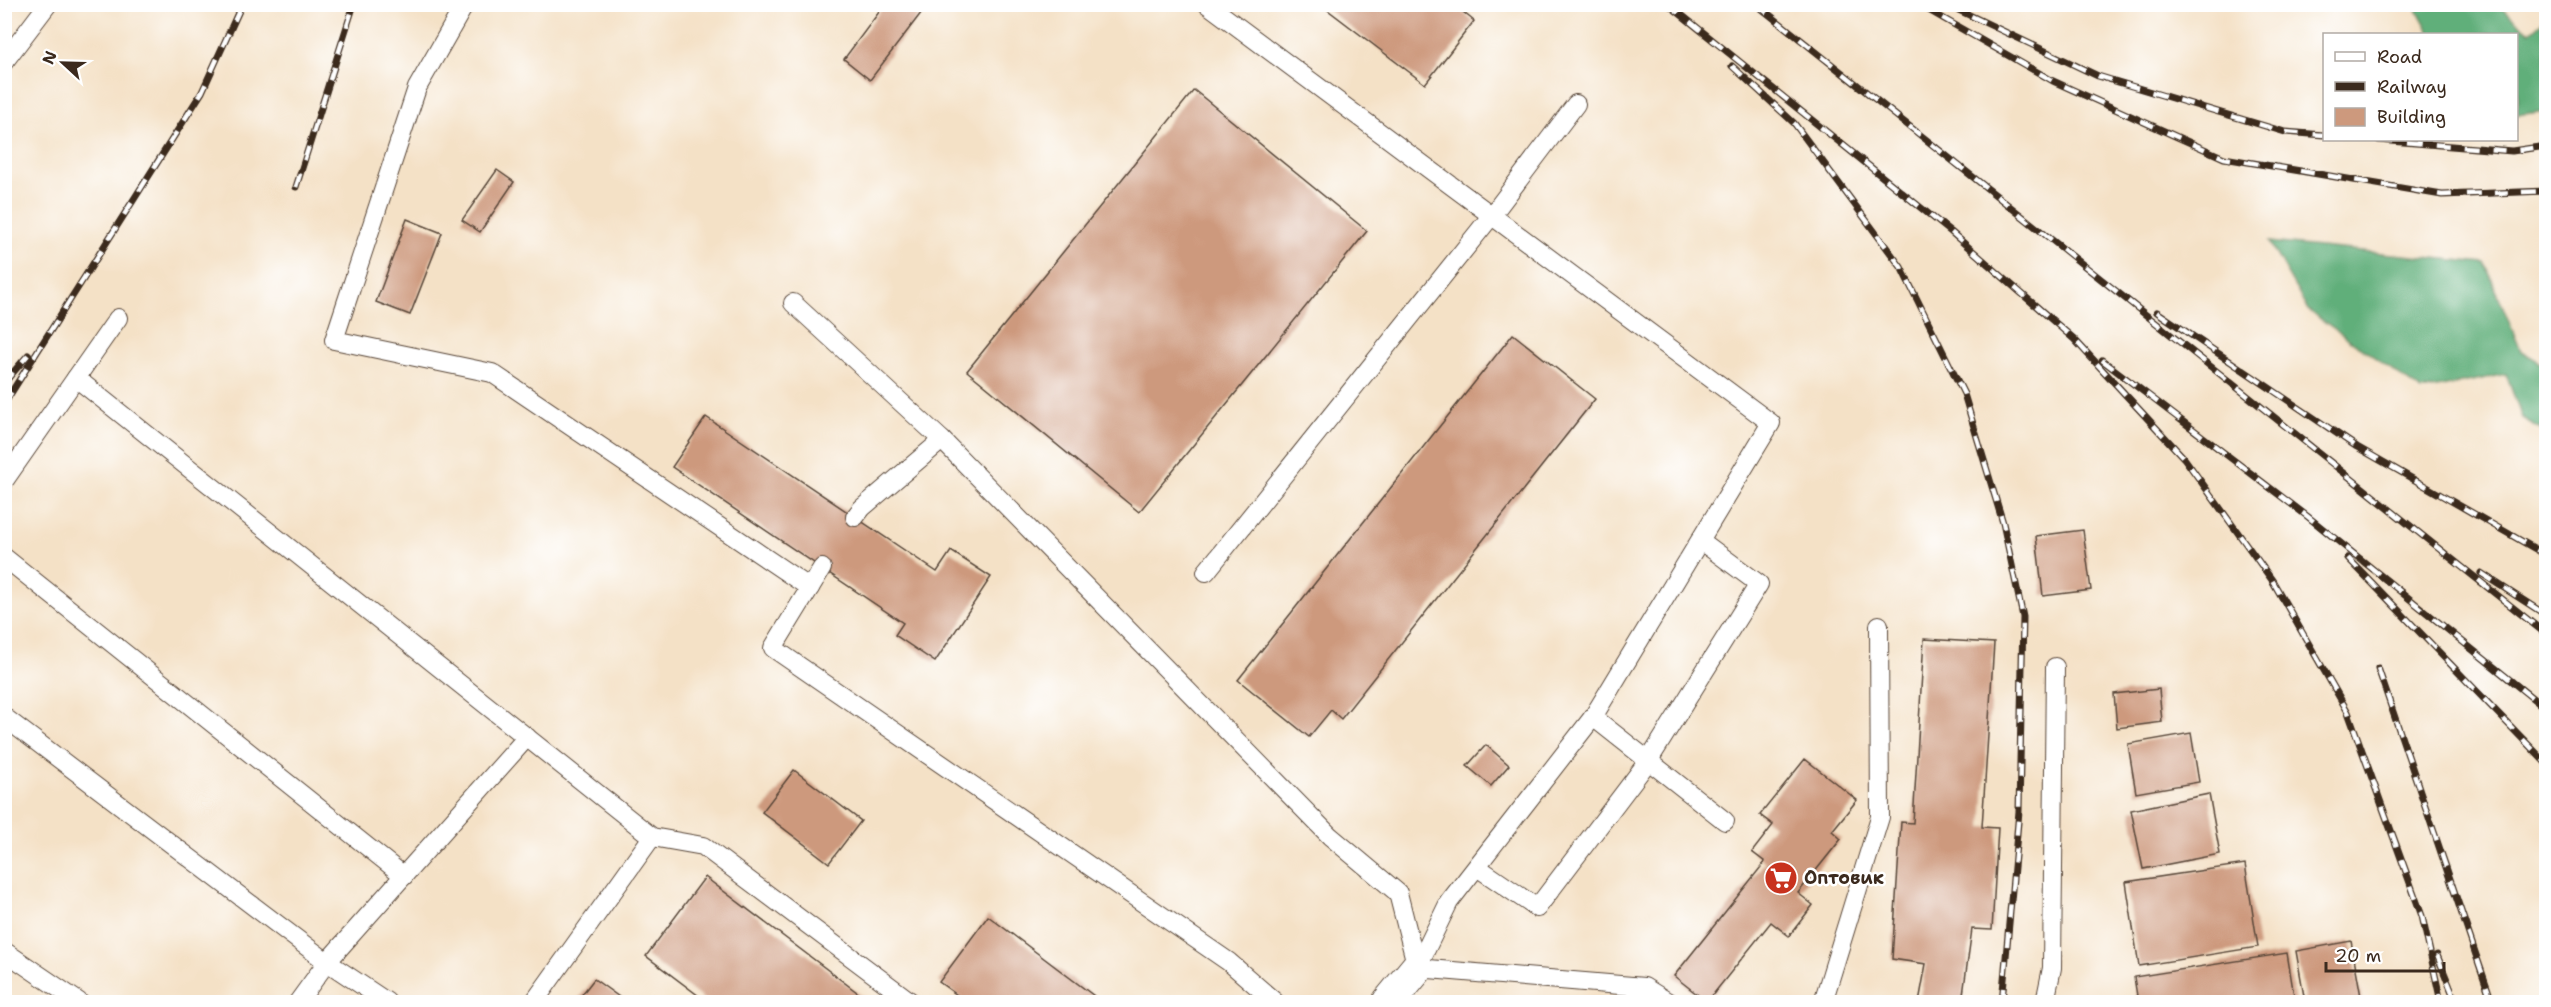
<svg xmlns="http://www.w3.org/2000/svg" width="2551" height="1007" viewBox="0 0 2551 1007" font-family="'Shantell Sans',sans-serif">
<rect width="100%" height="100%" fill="#fff"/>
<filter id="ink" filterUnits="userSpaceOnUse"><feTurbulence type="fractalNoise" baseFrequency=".0167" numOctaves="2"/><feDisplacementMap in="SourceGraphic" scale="12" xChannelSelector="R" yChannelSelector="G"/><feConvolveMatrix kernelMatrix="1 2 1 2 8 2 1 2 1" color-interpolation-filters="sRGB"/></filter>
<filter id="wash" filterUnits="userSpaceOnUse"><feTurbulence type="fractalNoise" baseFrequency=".008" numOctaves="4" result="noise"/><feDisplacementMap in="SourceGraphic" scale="24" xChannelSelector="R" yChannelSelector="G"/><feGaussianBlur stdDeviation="1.35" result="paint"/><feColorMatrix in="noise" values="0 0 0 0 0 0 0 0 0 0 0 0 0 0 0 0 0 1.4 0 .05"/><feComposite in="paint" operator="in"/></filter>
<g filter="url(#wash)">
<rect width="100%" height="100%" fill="#f4e1c6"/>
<g fill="#60af7a" stroke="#4e6c4c" stroke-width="1.5">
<polygon points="2423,5 2497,5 2530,32 2546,18 2546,111 2517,115 2516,34 2428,34 2430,33 2417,9"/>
<polygon points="2269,242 2485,263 2521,351 2546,366 2546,432 2522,418 2506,374 2422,391 2308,310"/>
</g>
<g id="blocks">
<g fill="#cd997d">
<polygon points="885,4 928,4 870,80 844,59"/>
<polygon points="1320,4 1453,4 1474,21 1425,84"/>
<polygon points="1194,90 1367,231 1139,512 967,371"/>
<polygon points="497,170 514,182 480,232 462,220"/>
<polygon points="407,219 442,233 410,315 376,302"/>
<polygon points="1513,334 1595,399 1341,719 1331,710 1309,737 1238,680"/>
<polygon points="706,417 937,572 951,551 991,577 935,662 895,635 903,623 672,467"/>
<polygon points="2083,530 2091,590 2043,596 2036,536"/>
<polygon points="1924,639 1994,643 1982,827 1998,828 1992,930 1972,929 1962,1002 1919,1002 1926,964 1892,959 1901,822 1913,823"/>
<polygon points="2159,689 2162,722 2117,728 2114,694"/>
<polygon points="2191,733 2199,782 2136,793 2128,744"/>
<polygon points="1486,745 1509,765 1491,786 1467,766"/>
<polygon points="1805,759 1857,800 1832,831 1841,839 1798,893 1813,905 1789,936 1771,922 1707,1002 1674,976 1765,862 1752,852 1773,825 1760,815"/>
<polygon points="794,770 861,821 829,863 762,812"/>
<polygon points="2209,794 2220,854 2143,869 2131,810"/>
<polygon points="2245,864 2258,947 2139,966 2126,882"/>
<polygon points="705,877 870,1002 707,1002 646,956"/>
<polygon points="988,916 1102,1002 967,1002 939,982"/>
<polygon points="2351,941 2362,1002 2305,1002 2296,951"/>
<polygon points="2287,953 2295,1002 2138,1002 2134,977"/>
<polygon points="594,979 626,1002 576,1002"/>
</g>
</g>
</g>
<g filter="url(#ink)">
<use href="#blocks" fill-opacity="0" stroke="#574537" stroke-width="1.5"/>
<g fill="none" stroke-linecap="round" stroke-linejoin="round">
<g stroke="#574537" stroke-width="20">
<g id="lane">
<polyline points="465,4 417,88 334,340 492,373 810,588"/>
<polyline points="1207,4 1771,423 1593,717 1449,902 1417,968"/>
<polyline points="4,62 48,4"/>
<polyline points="793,303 942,440 1330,836 1398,893 1417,968"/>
<polyline points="76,378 652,837 703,846 911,1002"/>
<polyline points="4,481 118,318"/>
<polyline points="855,517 862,508 942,440"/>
<polyline points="4,557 404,876"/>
<polyline points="822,568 773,648 1229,962 1275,1002"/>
<polyline points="1206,572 1492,215 1576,104"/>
<polyline points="4,717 327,962 387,1002"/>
<polyline points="1593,717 1725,821"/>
<polyline points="1477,867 1537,908 1649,760 1759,584 1701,541"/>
<polyline points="4,951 79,1002"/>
<polyline points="1417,968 1644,987 1668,1002"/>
<polyline points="298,1002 327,962 527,737"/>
<polyline points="534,1002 652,837"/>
<polyline points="1823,1002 1880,817 1879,625"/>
<polyline points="2045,1002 2052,968 2055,667"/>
</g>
</g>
<g stroke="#574537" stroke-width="35">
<polyline id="street" points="1389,1002 1417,968"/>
</g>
<use href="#lane" stroke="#fff" stroke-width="18"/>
<use href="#street" stroke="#fff" stroke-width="33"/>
<g stroke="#3b2a1e" stroke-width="7">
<g id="rail">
<polyline points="1668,4 1951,232 2074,339 2184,458 2272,580 2348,712 2422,916 2441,1002"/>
<polyline points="1756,4 2546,634"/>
<polyline points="1918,4 2053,81 2224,158 2442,195 2546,191"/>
<polyline points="1946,4 2098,76 2285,132 2324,135"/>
<polyline points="1732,66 1794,123 1901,267 1964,394 2003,523 2023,617 2019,811 2002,1002"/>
<polyline points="2379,140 2512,151 2546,146"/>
<polyline points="296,187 354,4"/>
<polyline points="2157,312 2357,447 2546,555"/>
<polyline points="2102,360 2307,516 2546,709"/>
<polyline points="4,383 28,355"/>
<polyline points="4,404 202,92 242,4"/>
<polyline points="2348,558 2546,763"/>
<polyline points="2481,573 2546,615"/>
<polyline points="2378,668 2492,1002"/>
<polyline points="2437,955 2456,1002"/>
</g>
</g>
<use href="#rail" stroke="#fff" stroke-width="4.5" stroke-dasharray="14" stroke-linecap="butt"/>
</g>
</g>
<defs>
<g id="supermarket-disc" transform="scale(1.725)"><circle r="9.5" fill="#c8321e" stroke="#fff"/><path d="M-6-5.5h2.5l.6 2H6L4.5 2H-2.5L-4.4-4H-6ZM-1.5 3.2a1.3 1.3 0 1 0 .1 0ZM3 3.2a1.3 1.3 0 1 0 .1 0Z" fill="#fff"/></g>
</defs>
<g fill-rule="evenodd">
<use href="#supermarket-disc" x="1781" y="878"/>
</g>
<g text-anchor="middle" stroke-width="5" stroke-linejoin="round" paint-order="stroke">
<g font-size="18" font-weight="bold" fill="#3b2a1e" stroke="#fff" text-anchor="start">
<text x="1804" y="884">Оптовик</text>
</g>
</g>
<rect width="2551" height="1007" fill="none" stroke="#fff" stroke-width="24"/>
<rect x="2323" y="33" width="195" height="108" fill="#ffffff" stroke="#b1aaa5" stroke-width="1.5"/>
<rect x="2335" y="52" width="30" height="9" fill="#ffffff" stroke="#b1aaa5" stroke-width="1.5"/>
<text x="2377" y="63" font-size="18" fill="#3b2a1e">Road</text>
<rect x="2335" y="82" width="30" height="9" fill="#3b2a1e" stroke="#b1aaa5" stroke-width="1.5"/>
<text x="2377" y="93" font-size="18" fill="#3b2a1e">Railway</text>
<rect x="2335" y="108" width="30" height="18" fill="#cd997d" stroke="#b1aaa5" stroke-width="1.5"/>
<text x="2377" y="123" font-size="18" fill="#3b2a1e">Building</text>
<g transform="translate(63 63) rotate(292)" stroke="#ffffff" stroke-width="4.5" paint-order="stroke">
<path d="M0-4.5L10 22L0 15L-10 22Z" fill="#3b2a1e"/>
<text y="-9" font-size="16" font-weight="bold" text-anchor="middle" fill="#3b2a1e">N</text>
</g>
<path d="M2326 962v9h118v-9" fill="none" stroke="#3b2a1e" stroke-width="3"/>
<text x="2335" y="962" font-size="18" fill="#3b2a1e" stroke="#ffffff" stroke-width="4.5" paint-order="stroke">20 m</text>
</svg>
